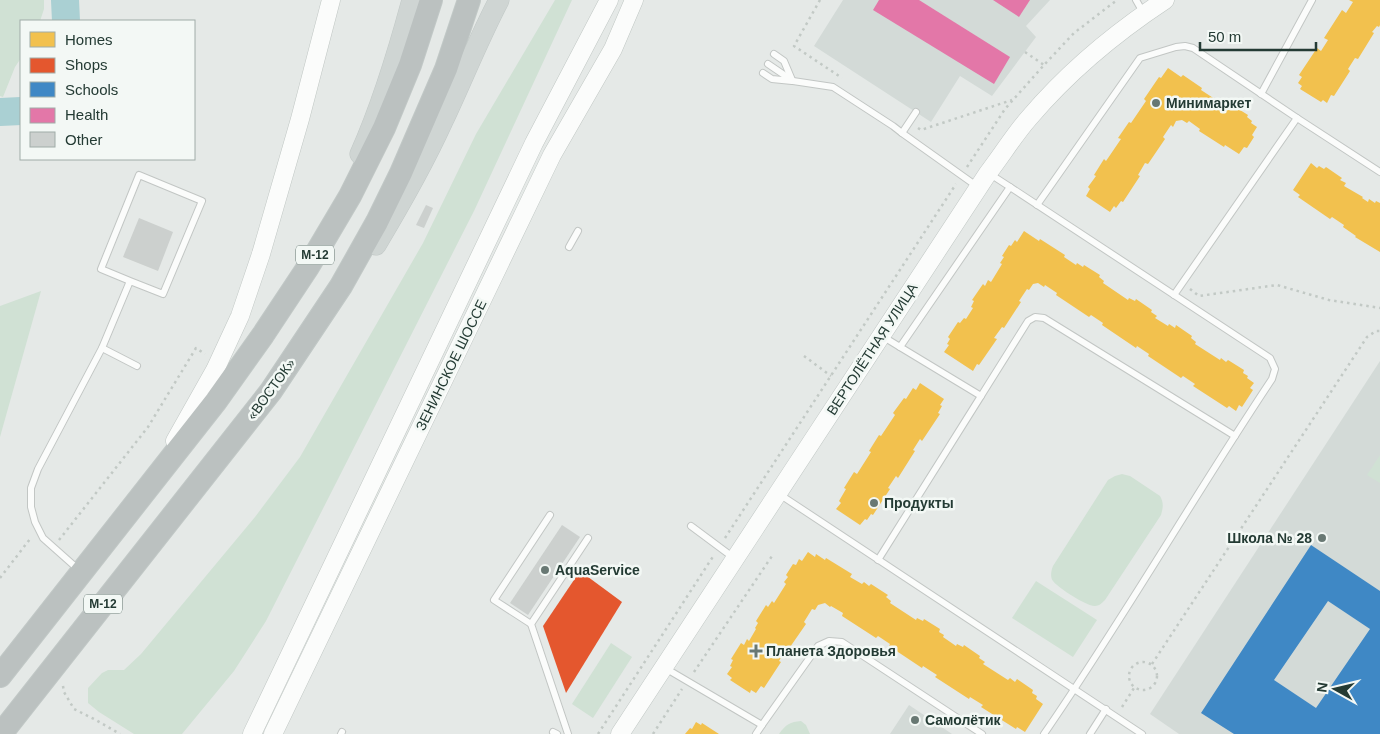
<svg xmlns="http://www.w3.org/2000/svg" width="1380" height="734" viewBox="0 0 1380 734" font-family="Helvetica,sans-serif">
<rect width="100%" height="100%" fill="#e5e9e7"/>
<g fill="#d3dad7">
<polygon points="843,0 1050,0 1026,26 1036,37 992,96 960,76 931,122 814,46"/>
<polygon points="1380,361 1380,734 1179,734 1150,714"/>
<polygon points="909,705 952,734 890,734"/>
</g>
<g fill="#d0e1d4">
<polygon points="0,0 44,0 44,9 40,21 21,21 21,58 15,67 3,97 0,96"/>
<polygon points="555,0 572,0 474,211 266,621 234,671 182,734 134,734 99,712 88,703 88,688 102,673 108,670 124,670 141,654 255,517 300,457 423,243 476,134"/>
<polygon points="41,291 0,437 0,306"/>
<polygon points="1380,455 1380,483 1367,475"/>
<path d="M1122 474 1130 476 1160 496C1164 503 1163 508 1161 515L1105 600C1102 603 1099 606 1095 606 1088 607 1058 588 1053 581 1050 577 1051 571 1053 566L1108 480 1115 476Z"/>
<polygon points="1036,581 1097,620 1073,657 1012,618"/>
<polygon points="611,643 632,657 593,718 572,704"/>
<path d="M801 721 806 725 810 734H779C786 724 790 722 801 721Z"/>
</g>
<g fill="#f2c14e">
<polygon points="1349,0 1380,0 1380,25 1379,27 1377,26 1372,32 1374,33 1358,59 1355,58 1348,69 1350,71 1334,96 1331,95 1327,103 1323,100 1321,102 1300,89 1302,86 1298,83 1302,77 1299,75 1317,48 1321,51 1328,40 1324,38 1342,10 1346,13 1353,2"/>
<polygon points="1168,68 1181,77 1183,75 1202,88 1201,90 1224,105 1225,103 1231,107 1232,105 1248,115 1247,117 1252,121 1251,123 1257,127 1252,135 1254,137 1247,148 1244,147 1239,154 1225,145 1224,147 1199,131 1200,129 1189,121 1187,123 1182,120 1176,121 1173,127 1171,125 1163,137 1165,139 1148,164 1145,163 1138,175 1140,176 1123,202 1121,201 1116,208 1114,206 1110,212 1086,196 1090,189 1088,187 1096,176 1094,175 1104,159 1106,161 1121,139 1118,138 1129,122 1131,123 1146,101 1144,99 1159,77 1161,78"/>
<polygon points="1311,163 1317,168 1319,166 1324,169 1326,167 1342,178 1340,180 1346,183 1344,186 1363,197 1362,198 1368,202 1369,199 1375,203 1376,201 1380,203 1380,252 1355,237 1356,236 1343,227 1344,225 1332,217 1330,219 1298,197 1300,195 1293,190"/>
<polygon points="1024,231 1039,241 1040,239 1065,255 1064,257 1076,265 1077,263 1083,267 1084,265 1100,275 1099,277 1104,281 1103,283 1128,300 1129,298 1135,301 1136,299 1152,310 1151,312 1157,316 1155,318 1168,326 1169,324 1175,328 1176,325 1192,336 1191,338 1196,342 1195,344 1220,360 1221,358 1226,362 1228,360 1244,370 1243,373 1248,376 1247,378 1254,383 1250,388 1253,390 1242,407 1239,405 1236,411 1229,406 1227,408 1193,386 1195,384 1183,376 1181,378 1148,356 1149,354 1137,346 1136,348 1102,325 1103,323 1091,315 1089,317 1056,295 1057,293 1045,285 1044,287 1038,283 1033,284 1029,290 1027,289 1019,301 1021,302 1004,328 1002,327 994,338 997,339 979,365 977,364 973,371 944,352 949,345 947,344 950,339 948,337 958,322 960,323 964,318 966,319 973,308 971,307 974,301 972,300 983,284 985,286 988,280 991,282 1002,264 1000,263 1004,257 1002,256 1009,245 1011,246 1015,240 1017,242"/>
<polygon points="920,383 944,399 940,405 942,406 938,413 940,414 922,441 920,439 913,450 915,451 898,478 896,476 888,488 890,489 873,515 871,514 867,520 865,519 860,525 836,509 841,503 839,501 846,489 844,488 854,472 857,474 871,452 869,451 879,435 881,436 895,415 893,413 904,398 906,399 913,388 916,390"/>
<polygon points="808,552 815,557 816,554 825,560 826,558 852,574 850,577 862,584 864,582 869,586 871,584 888,595 886,597 891,601 890,603 916,620 917,618 923,621 924,619 940,629 939,632 944,635 943,637 956,646 957,644 963,647 964,645 980,656 979,658 985,662 983,664 1008,680 1010,678 1015,682 1017,679 1033,690 1032,693 1037,696 1036,699 1043,704 1025,732 1017,727 1016,729 981,707 983,705 970,697 969,699 935,677 937,675 923,666 922,668 889,646 890,644 878,636 876,638 842,616 843,613 831,606 830,607 825,603 818,605 815,610 812,609 804,622 806,624 788,650 786,649 779,661 781,662 764,688 761,686 756,693 751,690 750,693 730,680 732,678 727,674 732,667 730,666 733,660 731,659 741,643 744,645 747,639 749,641 756,629 755,628 758,623 756,621 766,605 768,607 772,601 774,603 786,584 784,582 788,577 786,575 793,564 796,565 799,559 802,561"/>
<polygon points="696,722 701,725 702,723 719,734 685,734 690,728 692,729"/>
</g>
<polygon fill="#e4572e" points="580,571 622,602 566,693 543,626"/>
<path fill="#3f88c5" fill-rule="evenodd" d="M1311 545 1380 591V734H1234L1201 713ZM1328 601 1370 629 1316 708 1274 680Z"/>
<g fill="#e377a8">
<polygon points="879,0 919,0 1010,57 994,84 873,10"/>
<polygon points="993,0 1030,0 1019,17"/>
</g>
<g fill="none" stroke-linecap="round" stroke-linejoin="round">
<g stroke="#aad0d3" stroke-width="28">
<polyline points="65,0 66,21"/>
<polyline points="0,112 21,111"/>
</g>
</g>
<g fill="#ccd0ce">
<polygon points="426,205 433,208 424,228 416,225"/>
<polygon points="139,218 173,232 158,271 123,257"/>
<polygon points="562,525 580,537 528,615 510,603"/>
</g>
<g fill="none" stroke-linecap="round" stroke-linejoin="round">
<g stroke="#c2c6c4" stroke-width="8">
<g id="lane">
<polyline points="1136,0 1144,14"/>
<polyline points="774,54 784,61 792,80"/>
<polyline points="768,64 793,81 833,87 893,126 902,133"/>
<polyline points="763,73 772,79 792,81"/>
<polyline points="1261,94 1312,0"/>
<polyline points="916,112 902,133 978,187"/>
<polyline points="1297,118 1380,172"/>
<polyline points="990,174 1010,187"/>
<polyline points="1037,205 1140,58 1176,47 1185,46 1193,48 1297,118 1174,295"/>
<polyline points="569,247 578,231"/>
<polyline points="882,336 900,347"/>
<polyline points="102,348 137,366"/>
<polyline points="981,396 1028,321 1035,317 1044,318 1235,436"/>
<polyline points="779,494 1142,734"/>
<polyline points="691,526 734,558"/>
<path d="M878 560 981 396 900 347 1010 187 1270 358 1275 369 1272 379C1194 496 1124 618 1044 734"/>
<polyline points="79,570 43,538 35,522 31,507 31,488 38,469 102,348 130,281 163,294 202,201 139,175 101,269 130,281"/>
<polyline points="531,624 494,600 550,515"/>
<polyline points="665,668 762,725 818,646 829,641 842,642 982,734"/>
<polyline points="553,732 557,734"/>
<polyline points="341,734 342,732"/>
<polyline points="568,734 531,624 588,538"/>
<polyline points="756,734 762,725"/>
<polyline points="1090,734 1106,709"/>
</g>
</g>
<g stroke="#c0c7c4" stroke-width="19">
<g id="secondary">
<polyline points="175,441 215,370 240,316 261,254 300,119 331,0"/>
<polyline points="252,734 534,143 609,0"/>
<polyline points="273,734 552,155 613,49 634,0"/>
<path d="M620 734 988 173C1002 155 1014 135 1029 118 1068 72 1115 33 1165 0"/>
</g>
</g>
<g stroke="#c1c8c6" stroke-width="21">
<g id="primary">
<path d="M360 154C382 105 398 52 412 0"/>
<path d="M376 245C400 205 424 163 443 121 462 81 478 40 499 0"/>
</g>
</g>
<g stroke="#c1c8c6" stroke-width="24">
<g id="highway">
<polyline points="0,676 216,401 263,335 308,267 350,196 384,128 410,65 431,0"/>
<polyline points="1,734 271,391 341,286 377,222 401,173 446,69 469,0"/>
</g>
</g>
<g stroke="#c2c9c5" stroke-width="2.5" stroke-dasharray="2.5 4" stroke-linecap="butt">
<polyline points="820,0 794,46 842,78"/>
<polyline points="1025,52 1044,65"/>
<polyline points="918,128 921,130 1012,100"/>
<polyline points="967,167 1005,109 1044,65 1074,33 1117,0"/>
<polyline points="1190,289 1199,296 1277,285 1329,300 1380,308"/>
<polyline points="804,356 831,376"/>
<polyline points="725,538 956,184"/>
<polyline points="59,540 148,427 196,348 205,354"/>
<polyline points="0,578 30,539 32,540"/>
<circle cx="1143" cy="676" r="14"/>
<polyline points="1152,664 1367,337 1376,331 1380,331"/>
<polyline points="694,672 772,556"/>
<polyline points="63,686 64,692 74,709 96,720 120,734"/>
<polyline points="1122,707 1134,688"/>
<polyline points="598,734 714,555"/>
<polyline points="653,734 682,689"/>
</g>
<use href="#lane" stroke="#fbfcfb" stroke-width="6"/>
<use href="#secondary" stroke="#fbfcfb" stroke-width="18"/>
<use href="#primary" stroke="#cfd5d3" stroke-width="20"/>
<use href="#highway" stroke="#bbc1c0" stroke-width="22"/>
</g>
<g fill="#687873" stroke="#f3f8f5" stroke-width="2">
<circle cx="1156" cy="103" r="5"/>
<circle cx="874" cy="503" r="5"/>
<circle cx="1322" cy="538" r="5"/>
<circle cx="545" cy="570" r="5"/>
<path d="M753.5 643.5h5v5h5v5h-5v5h-5v-5h-5v-5h5z"/>
<circle cx="915" cy="720" r="5"/>
</g>
<g text-anchor="middle" stroke-width="5" stroke-linejoin="round" paint-order="stroke">
<g fill="#f3f8f5" stroke="#62746e" stroke-width="1">
<rect x="296" y="245.5" width="38" height="19" rx="4"/>
<rect x="84" y="594.5" width="38" height="19" rx="4"/>
</g>
<g font-size="12" font-weight="bold" fill="#243b34">
<text x="315" y="259">М-12</text>
<text x="103" y="608">М-12</text>
</g>
<g font-size="14" font-weight="bold" fill="#243b34" stroke="#f3f8f5" text-anchor="start">
<text x="1166" y="108">Минимаркет</text>
<text x="884" y="508">Продукты</text>
<text x="1312" y="543" text-anchor="end">Школа № 28</text>
<text x="555" y="575">AquaService</text>
<text x="766" y="656">Планета Здоровья</text>
<text x="925" y="725">Самолётик</text>
</g>
<g font-size="14" fill="#243b34" stroke="#f3f8f5">
<text transform="translate(872 349) rotate(-57)" y="5">ВЕРТОЛЁТНАЯ УЛИЦА</text>
<text transform="translate(451 365) rotate(-64)" y="5">ЗЕНИНСКОЕ ШОССЕ</text>
<text transform="translate(271 389) rotate(-54)" y="5">«ВОСТОК»</text>
</g>
</g>
<rect x="20" y="20" width="175" height="140" fill="#f3f8f5" stroke="#a0aca8"/>
<rect x="30" y="32" width="25" height="15" fill="#f2c14e" stroke="#a0aca8"/>
<text x="65" y="45" font-size="15" fill="#243b34">Homes</text>
<rect x="30" y="58" width="25" height="15" fill="#e4572e" stroke="#a0aca8"/>
<text x="65" y="70" font-size="15" fill="#243b34">Shops</text>
<rect x="30" y="82" width="25" height="15" fill="#3f88c5" stroke="#a0aca8"/>
<text x="65" y="95" font-size="15" fill="#243b34">Schools</text>
<rect x="30" y="108" width="25" height="15" fill="#e377a8" stroke="#a0aca8"/>
<text x="65" y="120" font-size="15" fill="#243b34">Health</text>
<rect x="30" y="132" width="25" height="15" fill="#ccd0ce" stroke="#a0aca8"/>
<text x="65" y="145" font-size="15" fill="#243b34">Other</text>
<g transform="translate(1335 689) rotate(278)" stroke="#f3f8f5" stroke-width="4" paint-order="stroke">
<path d="M0-4L9 19L0 12L-9 19Z" fill="#243b34"/>
<text y="-8" font-size="14" font-weight="bold" text-anchor="middle" fill="#243b34">N</text>
</g>
<path d="M1200 42v8h116v-8" fill="none" stroke="#243b34" stroke-width="2.5"/>
<text x="1208" y="42" font-size="15" fill="#243b34" stroke="#f3f8f5" stroke-width="4" paint-order="stroke">50 m</text>
</svg>
